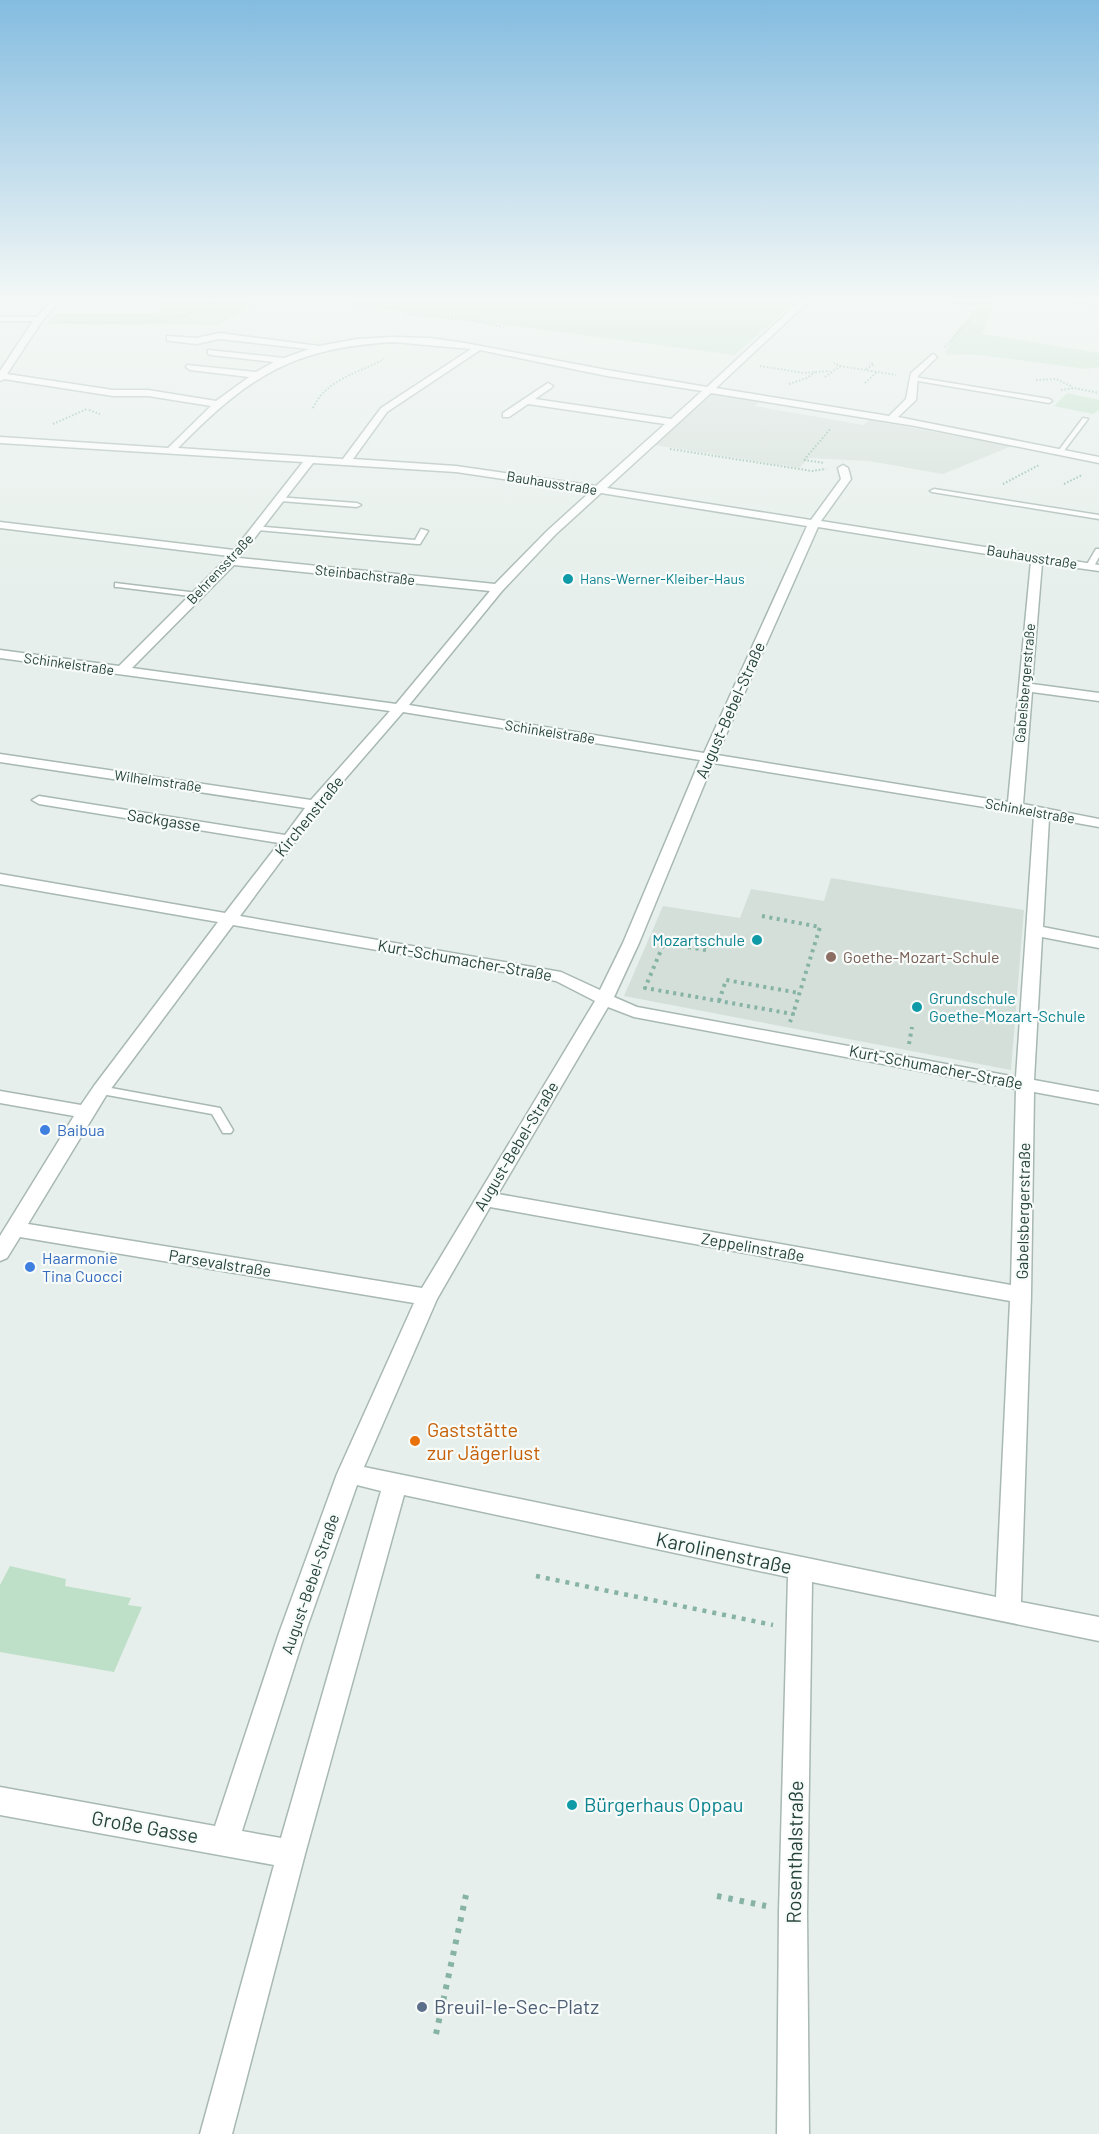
<svg xmlns="http://www.w3.org/2000/svg" width="1099" height="2134" viewBox="0 0 1099 2134" font-family="Barlow,sans-serif">
<rect width="100%" height="100%" fill="#e6efeb"/>
<g fill="#d4dfda">
<polygon points="714,393 760,401 755,406 863,425 869,420 1012,446 943,474 869,461 809,458 799,468 654,445"/>
<polygon points="831,878 1024,910 1011,1070 624,996 663,906 740,918 751,889 824,901"/>
</g>
<g fill="#bfe0c8">
<polygon points="167,299 263,299 217,325 47,324 56,313 156,314"/>
<polygon points="308,299 798,299 735,355"/>
<polygon points="912,299 996,299 982,334 1099,353 1099,367 1086,369 981,355 945,354 954,334 978,307"/>
<polygon points="1067,393 1099,400 1099,410 1093,414 1054,406"/>
<polygon points="10,1566 66,1579 65,1586 131,1598 128,1605 142,1607 114,1672 0,1652 0,1585"/>
</g>
<g fill="none" stroke-linecap="round" stroke-linejoin="round">
<g stroke="#a8b8b2" stroke-width="3">
<g id="service">
<polygon points="914,377 1049,399 1052,401 1049,403 912,380"/>
<polygon points="1083,418 1088,419 1063,452 1059,452 1059,450"/>
<polygon points="934,489 1099,515 1099,519 932,492 930,491"/>
<polygon points="277,497 357,503 361,505 357,507 280,501 276,499"/>
<polygon points="254,526 415,540 421,529 428,531 420,544 417,544 257,530 253,528"/>
<polygon points="1096,549 1099,549 1099,557 1093,568 1087,568 1086,566"/>
<polygon points="115,583 198,593 202,595 198,597 118,587 115,587"/>
<polygon points="100,1086 220,1108 233,1130 231,1133 223,1133 212,1114 96,1093 94,1090"/>
</g>
</g>
<g stroke="#a8b8b2" stroke-width="3">
<path id="minor" d="M54 299H62L42 321 7 374 113 390H148L216 401 249 377 190 370 186 367 187 365 256 372 274 362 211 355 208 354V350L284 358 309 349 219 339 197 344 170 341 167 340V336L197 338 219 333 319 346 357 339 393 337 429 338 465 343 607 370 707 387 802 299H811L716 388 889 416 906 399 911 373 933 354 937 357 918 376 916 400 898 417 1099 457V463L915 426 711 393 607 488 811 520 841 479 838 468 843 465 848 468 851 479 821 521 1099 565V571L1042 563 1032 684 1099 693V701L1032 692 1023 804 1099 819V827L1049 818 1043 927 1099 938V948L1042 937 1034 1080 1099 1092V1104L1034 1092 1031 1295 1021 1602 1099 1617V1641L812 1582 807 1912 809 2134H777L779 1912 788 1577 404 1495 305 1854 232 2134H200L274 1865 0 1815V1787L215 1826 278 1636 337 1474 414 1303 20 1237 7 1258 0 1261V1236L74 1116 0 1103V1091L81 1105 94 1086 218 922 0 884V874L225 913 279 843 39 804 32 800 39 796 285 835 305 808 0 762V754L311 800 390 711 0 658V650L119 666 229 556 0 528V522L234 550 303 462 0 443V437L168 448 211 406 148 396H113L4 379 0 381V371L33 321H0V317H37ZM393 342 471 349 381 408 343 459 178 448C248 377 291 348 393 342ZM480 350 607 376 702 391 671 419 535 399 551 388 553 386 548 383 503 413V417H509L528 404 665 424 596 486 456 466 353 459 387 412ZM313 463 456 472 590 492 547 531 495 584 239 558ZM601 493 807 526 704 753 409 705 502 591 555 535ZM818 527 1031 561 1008 802 717 755ZM234 565 490 591 396 704 132 668ZM403 712 700 760 623 943 600 990 561 972 240 916 320 808ZM713 763 1034 815 1016 1077 637 1007 614 997 639 943ZM233 925 556 981 595 1001 422 1288 28 1224 107 1094ZM608 1007 634 1017 1016 1089 1011 1285 498 1194ZM490 1207 1010 1301 996 1597 364 1467 437 1299ZM357 1485 381 1491 281 1838 242 1831 304 1636Z"/>
</g>
<g stroke="#86b3a5" stroke-width="2" stroke-dasharray="1.5 2" stroke-linecap="butt">
<polyline points="838,299 864,301"/>
<polyline points="938,299 970,303 987,300"/>
<polyline points="1052,299 1099,306"/>
<polyline points="406,314 476,321 506,328"/>
<path d="M62 322C101 322 186 330 213 299"/>
<polyline points="945,347 989,299"/>
<polyline points="760,366 804,373 830,371"/>
<polyline points="840,366 896,375"/>
<polyline points="866,369 874,364 869,363"/>
<polyline points="825,377 840,366 834,363"/>
<polyline points="1036,380 1056,379 1073,387"/>
<polyline points="865,383 877,372"/>
<polyline points="789,384 807,378 815,372"/>
<polyline points="1061,390 1074,388 1099,393"/>
<path d="M313 408C326 379 359 373 384 359"/>
<polyline points="89,410 100,414"/>
<polyline points="53,424 87,409"/>
<polyline points="670,449 812,471 826,469"/>
<polyline points="804,460 831,428"/>
<polyline points="804,460 824,463"/>
<polyline points="1003,484 1039,465"/>
<polyline points="1064,484 1082,475"/>
</g>
<g stroke="#86b3a5" stroke-width="4" stroke-dasharray="3 4.5" stroke-linecap="butt">
<polyline points="762,916 820,927 793,1014"/>
<polyline points="706,950 664,943 645,988 793,1014 790,1022"/>
<polyline points="719,1001 726,980 799,993"/>
<polyline points="909,1044 912,1027"/>
</g>
<polyline stroke="#86b3a5" stroke-width="4.5" stroke-dasharray="4 6" stroke-linecap="butt" points="536,1576 773,1625"/>
<g stroke="#86b3a5" stroke-width="6" stroke-dasharray="4.5 7" stroke-linecap="butt">
<polyline points="717,1896 766,1906"/>
<polyline points="436,2034 466,1895"/>
</g>
<use href="#service" fill="#fff" fill-rule="evenodd"/>
<use href="#minor" fill="#fff" fill-rule="evenodd"/>
</g>
<linearGradient id="sky" x2="0" y2="1"><stop stop-color="#84bce0"/><stop offset="0.5" stop-color="#f4f8f6"/><stop offset="1" stop-color="#f4f8f6" stop-opacity="0"/></linearGradient>
<rect width="1099" height="598" fill="url(#sky)"/>
<g fill="#0f9aa8" stroke="#f7fbf9" stroke-width="2">
<circle cx="568" cy="579" r="6"/>
<circle cx="757" cy="940" r="6"/>
<circle cx="917" cy="1007" r="6"/>
<circle cx="572" cy="1805" r="6"/>
</g>
<circle fill="#8d6e63" stroke="#f7fbf9" stroke-width="2" cx="831" cy="957" r="6"/>
<g fill="#3f7fe0" stroke="#f7fbf9" stroke-width="2">
<circle cx="45" cy="1130" r="6"/>
<circle cx="30" cy="1267" r="6"/>
</g>
<circle fill="#e8710a" stroke="#f7fbf9" stroke-width="2" cx="415" cy="1441" r="6"/>
<circle fill="#5c6f8a" stroke="#f7fbf9" stroke-width="2" cx="422" cy="2007" r="6"/>
<g text-anchor="middle" stroke-width="4.5" stroke-linejoin="round" paint-order="stroke">
<g font-size="14" fill="#24423a" stroke="#f7fbf9">
<text transform="translate(552 483) rotate(9)" y="5">Bauhausstraße</text>
<text transform="translate(1032 557) rotate(9)" y="5">Bauhausstraße</text>
<text transform="translate(220 569) rotate(-47)" y="5">Behrensstraße</text>
<text transform="translate(365 575) rotate(6)" y="5">Steinbachstraße</text>
<text transform="translate(69 664) rotate(8)" y="5">Schinkelstraße</text>
<text transform="translate(1025 683) rotate(-85)" y="5">Gabelsbergerstraße</text>
<text transform="translate(550 732) rotate(9)" y="5">Schinkelstraße</text>
<text transform="translate(158 781) rotate(8)" y="5">Wilhelmstraße</text>
<text transform="translate(1030 811) rotate(10)" y="5">Schinkelstraße</text>
</g>
<g font-size="14" fill="#0d838f" stroke="#f7fbf9" text-anchor="start">
<text x="580" y="584">Hans-Werner-Kleiber-Haus</text>
</g>
<g font-size="16" fill="#24423a" stroke="#f7fbf9">
<text transform="translate(730 710) rotate(-66)" y="6">August-Bebel-Straße</text>
<text transform="translate(309 816) rotate(-51)" y="6">Kirchenstraße</text>
<text transform="translate(164 820) rotate(9)" y="6">Sackgasse</text>
<text transform="translate(465 960) rotate(10)" y="6">Kurt-Schumacher-Straße</text>
<text transform="translate(936 1067) rotate(11)" y="6">Kurt-Schumacher-Straße</text>
<text transform="translate(516 1146) rotate(-59)" y="6">August-Bebel-Straße</text>
<text transform="translate(1023 1211) rotate(-89)" y="6">Gabelsbergerstraße</text>
<text transform="translate(753 1247) rotate(10)" y="6">Zeppelinstraße</text>
<text transform="translate(220 1263) rotate(9)" y="6">Parsevalstraße</text>
<text transform="translate(310 1584) rotate(-71)" y="6">August-Bebel-Straße</text>
</g>
<g font-size="16" fill="#0d838f" stroke="#f7fbf9" text-anchor="end">
<text x="745" y="946">Mozartschule</text>
<text x="929" y="1004" text-anchor="start">Grundschule<tspan x="929" dy="18">Goethe-Mozart-Schule</tspan></text>
</g>
<g font-size="16" fill="#785e54" stroke="#f7fbf9" text-anchor="start">
<text x="843" y="963">Goethe-Mozart-Schule</text>
</g>
<g font-size="16" fill="#366cbe" stroke="#f7fbf9" text-anchor="start">
<text x="57" y="1136">Baibua</text>
<text x="42" y="1264">Haarmonie<tspan x="42" dy="18">Tina Cuocci</tspan></text>
</g>
<g font-size="20" fill="#c56008" stroke="#f7fbf9" text-anchor="start">
<text x="427" y="1437">Gaststätte<tspan x="427" dy="23">zur Jägerlust</tspan></text>
</g>
<g font-size="20" fill="#24423a" stroke="#f7fbf9">
<text transform="translate(724 1553) rotate(12)" y="7">Karolinenstraße</text>
<text transform="translate(145 1827) rotate(10)" y="7">Große Gasse</text>
<text transform="translate(795 1852) rotate(-89)" y="7">Rosenthalstraße</text>
</g>
<g font-size="20" fill="#0d838f" stroke="#f7fbf9" text-anchor="start">
<text x="584" y="1812">Bürgerhaus Oppau</text>
</g>
<g font-size="20" fill="#4e5e75" stroke="#f7fbf9" text-anchor="start">
<text x="434" y="2014">Breuil-le-Sec-Platz</text>
</g>
</g>
</svg>
